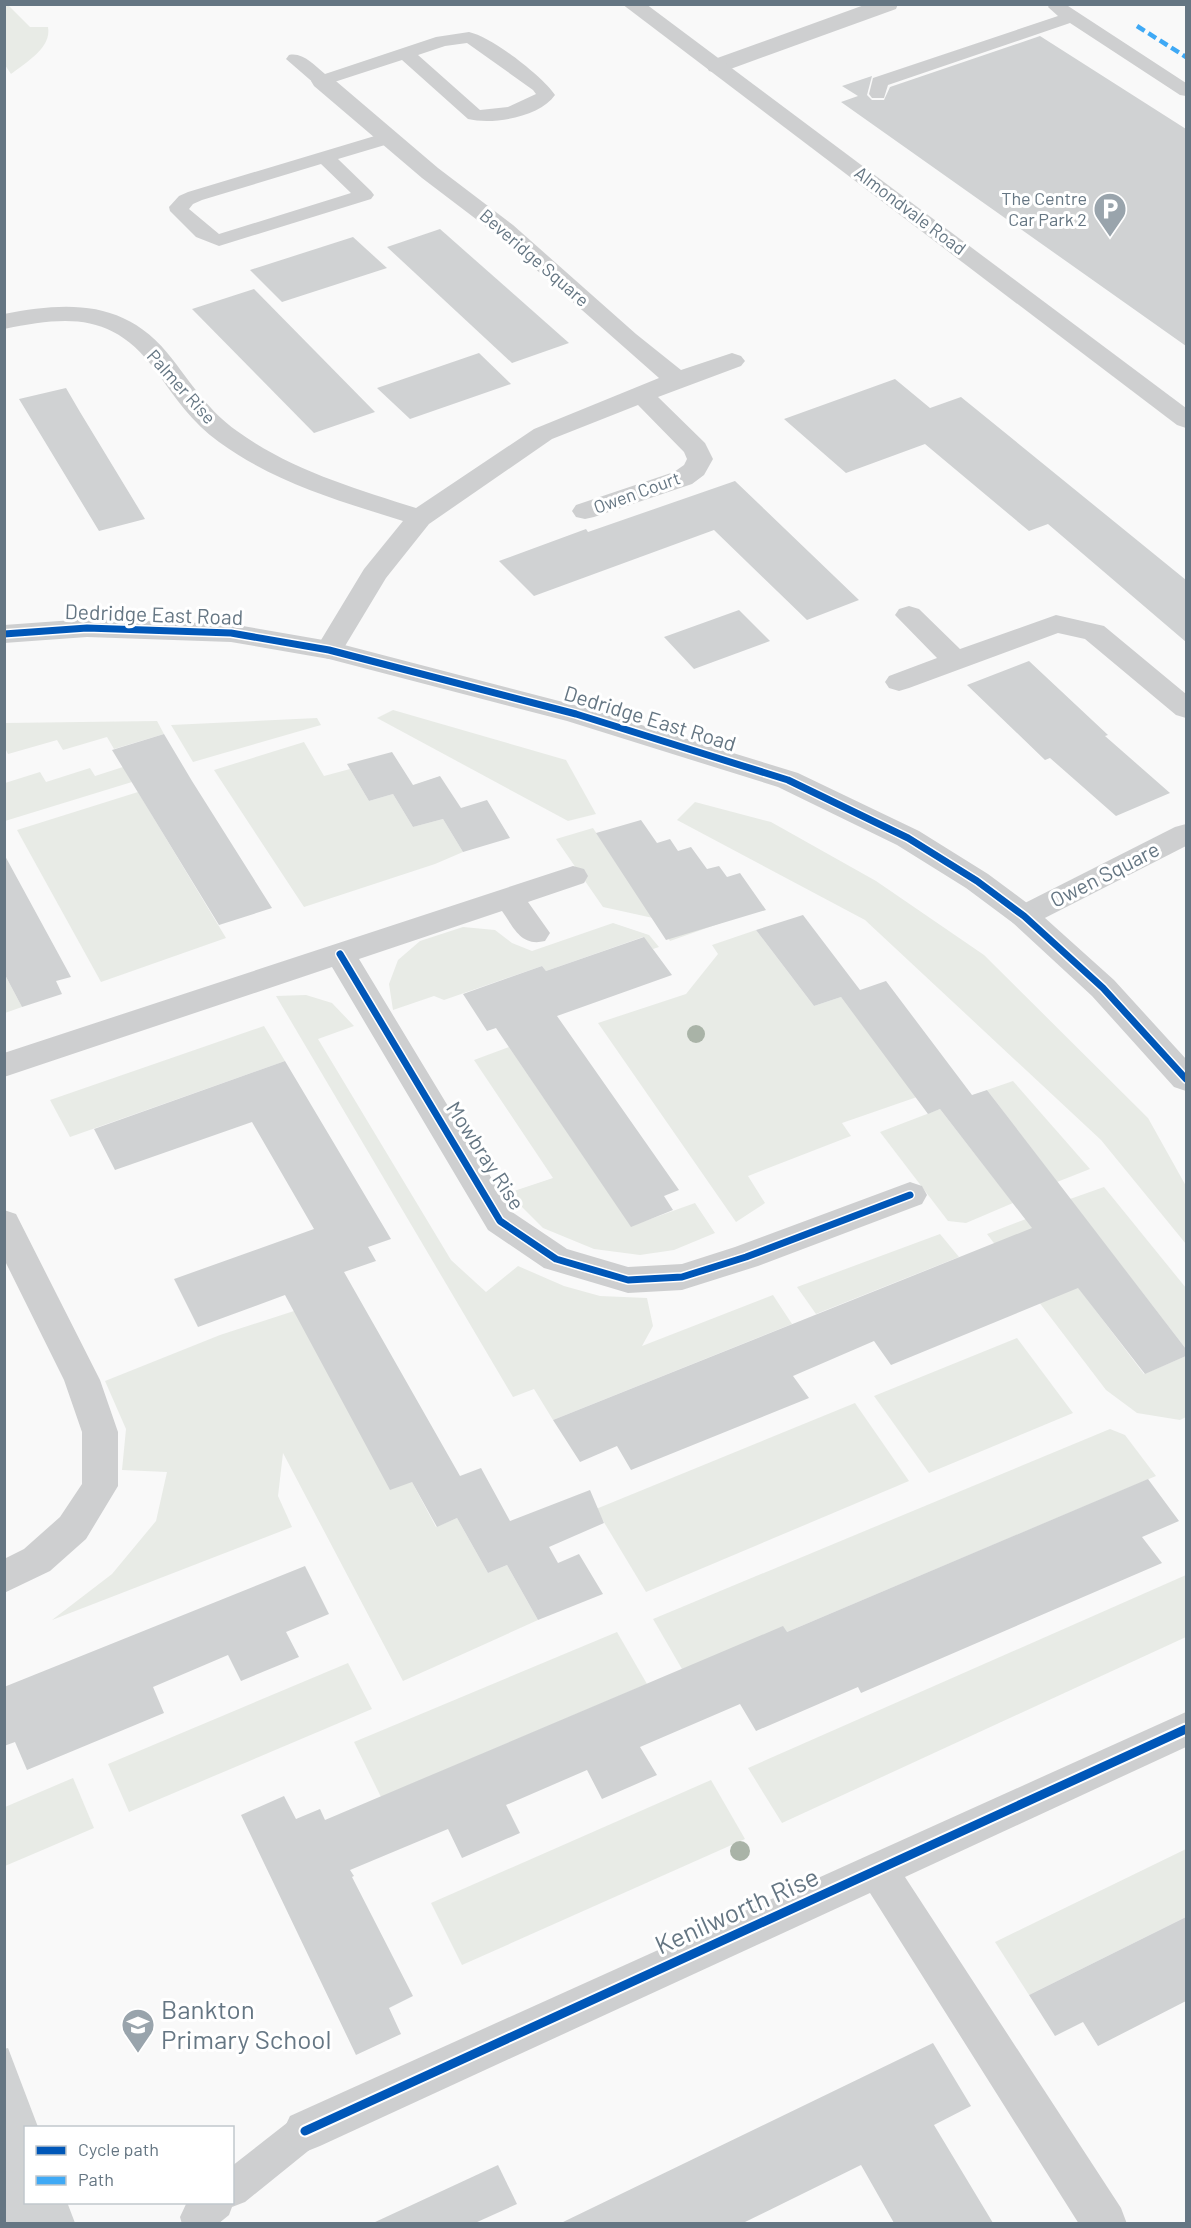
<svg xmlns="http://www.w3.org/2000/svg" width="1191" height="2228" viewBox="0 0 1191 2228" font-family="Barlow,sans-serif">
<rect width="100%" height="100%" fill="#f9f9f9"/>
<g fill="#e8ebe6">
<path d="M4 5H8L30 27H48C52 48 25 63 11 74L5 65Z"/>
<polygon points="393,710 566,760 596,814 568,821 377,718"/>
<polygon points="317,718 321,725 193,762 171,725"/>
<polygon points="157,721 164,734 114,749 107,737 63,750 57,740 8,754 5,748 5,723"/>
<polygon points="304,742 324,776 350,769 369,801 393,794 413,827 443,819 463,852 435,864 304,907 214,770"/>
<polygon points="123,767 132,782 5,821 5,783 40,772 46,782 90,768 95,776"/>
<polygon points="138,792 226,938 101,982 17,830"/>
<polygon points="695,802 771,822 876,881 984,955 1148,1118 1186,1186 1186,1244 1101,1140 865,920 677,820"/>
<polygon points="593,828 620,869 721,923 670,941 653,918 603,907 556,839"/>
<polygon points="613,923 649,935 659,947 653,949 643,937 546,971 542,966 444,1000 434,996 393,1010 389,984 398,960 420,941 463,927 495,930 512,943 532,951"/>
<polygon points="756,930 814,1006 841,997 917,1097 842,1123 851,1136 748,1176 765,1203 736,1222 598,1023 686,994 718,954 712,945"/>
<polygon points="4,973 22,1007 5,1013 4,1013"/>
<polygon points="306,995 332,1003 354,1026 318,1039 451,1260 486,1292 518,1266 564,1286 600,1296 647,1298 653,1326 642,1346 773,1295 792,1324 553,1420 534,1389 513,1397 276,996"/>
<polygon points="264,1026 285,1061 70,1137 50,1100"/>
<polygon points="509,1047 631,1226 695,1203 715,1233 674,1250 640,1255 594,1249 543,1228 508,1193 553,1178 474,1060"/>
<polygon points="1013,1081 1090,1169 1057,1182 987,1090"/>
<polygon points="940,1109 1013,1203 966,1223 948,1221 880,1132"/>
<polygon points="1104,1187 1186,1288 1186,1349 1070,1199"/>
<polygon points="1026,1219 1144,1374 1186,1356 1186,1417 1180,1420 1137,1413 1106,1390 987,1234"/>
<polygon points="940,1234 959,1257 816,1314 797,1287"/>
<polygon points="294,1311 412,1482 436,1527 457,1518 488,1573 507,1565 538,1620 403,1681 283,1453 278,1496 292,1527 52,1620 112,1574 156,1521 167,1472 122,1470 126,1429 105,1381 220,1335"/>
<polygon points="1017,1338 1073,1413 929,1473 874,1396"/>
<polygon points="855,1403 909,1481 646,1592 596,1509"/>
<polygon points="1110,1429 1125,1435 1156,1476 787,1632 682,1669 653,1619"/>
<polygon points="1186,1575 1186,1637 782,1823 748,1768"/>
<polygon points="617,1632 647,1684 381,1797 354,1742"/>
<polygon points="348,1663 372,1709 129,1812 108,1764"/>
<polygon points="73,1778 94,1828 5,1866 5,1807"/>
<polygon points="711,1780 745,1839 462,1965 431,1903"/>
<polygon points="1186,1849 1186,1917 1029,1995 995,1942"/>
</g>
<g fill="#d0d2d3">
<polygon points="1040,36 1186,129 1186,346 841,102 858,96 842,86 983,39 872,76 867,95 872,100 884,100 890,87"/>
<polygon points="440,229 569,343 512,363 387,247"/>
<polygon points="353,237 387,268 282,302 250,270"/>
<polygon points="254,289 375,412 314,433 192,309"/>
<polygon points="479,353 511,384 410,419 377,388"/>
<polygon points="895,379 930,408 961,397 1186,580 1186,642 1048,524 1029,531 925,444 846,473 784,419"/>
<polygon points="66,388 80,412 145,519 99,531 19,399"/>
<polygon points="735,481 859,600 807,620 714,530 534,596 499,561 586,529 588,532"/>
<polygon points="739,610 770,641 694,669 664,637"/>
<polygon points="1029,661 1108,735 1105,736 1170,793 1116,816 1050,758 1045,760 967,685"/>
<polygon points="164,734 192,781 272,908 219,925 112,750"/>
<polygon points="392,752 413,785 440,776 461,808 487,800 510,838 463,852 443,819 413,827 393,794 369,801 347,764"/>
<polygon points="641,820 657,843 670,839 678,851 691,847 707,869 719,866 727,877 740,873 766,910 666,940 596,833"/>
<polygon points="4,854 71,977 56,981 62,994 22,1007 4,973"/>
<polygon points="803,915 860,990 886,981 972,1095 987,1090 1186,1349 1186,1356 1145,1374 1078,1288 891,1365 874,1341 793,1376 809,1398 631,1470 617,1446 580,1462 553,1420 1032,1228 940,1109 928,1114 841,997 814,1006 756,930"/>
<polygon points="644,937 672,975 557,1016 679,1190 664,1196 673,1210 631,1227 496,1028 487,1031 463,994 542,966 546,971"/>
<polygon points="285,1061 391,1239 368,1247 376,1261 344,1272 460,1476 481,1468 510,1521 590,1490 604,1523 549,1547 558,1563 579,1554 603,1594 538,1620 507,1565 488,1573 457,1518 437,1527 412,1482 390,1490 285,1295 198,1327 174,1279 314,1229 252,1122 115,1170 94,1129"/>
<polygon points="1148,1479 1179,1521 1142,1537 1162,1563 861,1693 858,1687 756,1731 740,1704 640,1747 657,1775 602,1799 587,1770 506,1805 520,1833 462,1858 448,1829 350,1870 354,1876 352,1877 413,1996 389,2008 401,2034 356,2055 241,1815 284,1796 296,1819 320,1809 325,1820 783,1626 787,1632"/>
<polygon points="305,1566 329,1614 286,1632 299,1657 241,1681 228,1655 153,1687 164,1713 27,1770 15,1742 4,1746 4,1687"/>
<polygon points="1186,1917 1186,2001 1098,2046 1083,2022 1055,2036 1029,1995"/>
<polygon points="933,2043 971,2106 934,2125 993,2223 894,2223 861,2165 743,2223 561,2223"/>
<polygon points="8,2048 38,2127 26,2127 26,2202 67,2202 75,2223 4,2223 4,2049"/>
<polygon points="498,2165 517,2204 475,2223 373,2223"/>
</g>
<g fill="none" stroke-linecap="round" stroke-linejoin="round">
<g fill="#cecfd0" fill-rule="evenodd">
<polygon points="1050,4 1065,4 1186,83 1186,96 1180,95 1070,23 888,85 884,98 872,98 869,94 873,78 1058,16 1048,7"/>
<path d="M469 32C492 37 542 76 555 95 540 117 493 125 468 119L402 60 322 86 316 85 286 59 289 55C303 52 314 65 325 74L436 37ZM467 43 533 90 536 94 508 107 480 110 418 55 445 46Z"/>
<path d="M388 132 395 134 397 138 395 142 338 159 371 191 374 195 371 199 219 246 196 237 170 211 169 207 179 196 188 192ZM321 164 351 193 219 234 189 209 193 204 202 200Z"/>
<polygon points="305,2114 318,2119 323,2131 318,2143 245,2202 232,2207 229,2215 218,2224 182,2224 180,2217 187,2202 232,2202 232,2166 292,2119"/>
</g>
<g fill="#cecfd0" fill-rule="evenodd">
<polygon points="867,4 898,4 896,9 725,71 717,73 709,71 706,66 709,61"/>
<path d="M322 74 330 76 438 168 513 225 636 334 681 370 732 353 741 356 745 361 741 366 658 397 705 443 713 459 704 475 692 484 594 517 585 519 576 517 572 511 576 505 674 472 684 465 687 459 684 452 638 405 552 439 429 524 386 578 339 656 329 659 319 656 315 650 364 569 403 521C339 501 274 482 219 442 192 423 175 397 156 371 113 312 68 316 4 329V314C71 301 128 300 173 360 193 386 209 411 237 431 291 470 354 488 416 508L534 429 659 378 497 235 422 178 314 86 311 81 314 76Z"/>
<polygon points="909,606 919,609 960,649 1056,615 1104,626 1186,694 1186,718 1176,715 1085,639 1058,633 909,688 899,691 889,688 885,682 889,676 937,658 895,615 899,609"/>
<polygon points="1186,824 1186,846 1035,923 1024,927 1013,923 1009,916 1013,909 1175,827"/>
<path d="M573 866 584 869 588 876 584 883 528 902 550 933 545 941C521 947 514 928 502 911L359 959 512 1212 567 1249 628 1267 682 1264 735 1247 910 1182 922 1186 927 1195 922 1204 758 1266 682 1290 628 1293 544 1268 488 1230 332 967 4 1077V1053Z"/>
<polygon points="4,1210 16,1214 100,1380 118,1432 118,1486 86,1539 50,1571 4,1593 4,1559 24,1549 60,1517 82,1484 82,1432 64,1380 4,1259"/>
<polygon points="1186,1712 1186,1747 905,1877 1121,2208 1127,2224 1079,2224 870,1893 320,2146 305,2152 290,2146 283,2131 290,2116"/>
</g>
<g fill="#cecfd0" fill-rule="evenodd">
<polygon points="622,4 646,4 1186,408 1186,428 1177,425"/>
<polygon points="87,619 231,624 329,641 586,708 798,773 919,831 988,874 1035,909 1114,980 1186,1059 1186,1091 1174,1087 1092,996 1013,923 966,888 897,845 778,787 567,721 329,659 231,642 87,637 4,643 4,625"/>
</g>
<polyline stroke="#3fa9f5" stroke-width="4.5" stroke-dasharray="9 4.5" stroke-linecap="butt" points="1137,26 1186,57"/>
<g stroke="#fff" stroke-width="10">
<g id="cycleway-far1">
<polyline points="4,634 87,628 231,633 329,650 576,714 788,780 908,838 977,881 1024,916 1103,988 1186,1079"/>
<polyline points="340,954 500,1221 556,1259 628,1280 682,1277 746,1257 910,1195"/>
</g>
</g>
<g stroke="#fff" stroke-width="13">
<polyline id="cycleway" points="305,2131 1186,1729"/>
</g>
<use href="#cycleway-far1" stroke="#0057b8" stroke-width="7"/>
<use href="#cycleway" stroke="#0057b8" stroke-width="9"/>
</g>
<g fill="#a9b3a7">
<circle cx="696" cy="1034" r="9"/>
<circle cx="740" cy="1851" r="10"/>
</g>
<defs>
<g id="parking-pin" transform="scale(1.725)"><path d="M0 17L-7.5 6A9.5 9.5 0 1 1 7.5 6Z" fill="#99a4ac" stroke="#fff"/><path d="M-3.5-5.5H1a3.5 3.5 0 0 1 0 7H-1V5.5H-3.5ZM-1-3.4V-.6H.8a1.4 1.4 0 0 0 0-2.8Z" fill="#fff"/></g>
<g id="school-pin" transform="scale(1.725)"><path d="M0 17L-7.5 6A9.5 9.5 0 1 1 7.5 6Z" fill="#99a4ac" stroke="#fff"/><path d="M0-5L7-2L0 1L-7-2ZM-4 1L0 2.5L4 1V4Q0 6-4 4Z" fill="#fff"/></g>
</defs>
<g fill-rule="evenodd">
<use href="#parking-pin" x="1110" y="209"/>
<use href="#school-pin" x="138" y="2025"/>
</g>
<g text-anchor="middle" stroke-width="6" stroke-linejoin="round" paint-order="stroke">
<g font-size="18" fill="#657683" stroke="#fff" text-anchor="end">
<text x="1087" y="205">The Centre<tspan x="1087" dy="21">Car Park 2</tspan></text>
</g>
<g font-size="18" fill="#657683" stroke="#fff">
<text transform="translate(910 211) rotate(37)" y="6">Almondvale Road</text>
<text transform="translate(534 258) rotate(41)" y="6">Beveridge Square</text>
<text transform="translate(181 387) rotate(48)" y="6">Palmer Rise</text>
<text transform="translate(637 493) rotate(-20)" y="6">Owen Court</text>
</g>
<g font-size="21" fill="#657683" stroke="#fff">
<text transform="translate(154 615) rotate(2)" y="7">Dedridge East Road</text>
<text transform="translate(650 719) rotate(17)" y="7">Dedridge East Road</text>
<text transform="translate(1105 875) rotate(-27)" y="7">Owen Square</text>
<text transform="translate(485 1156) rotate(57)" y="7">Mowbray Rise</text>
</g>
<g font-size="26" fill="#657683" stroke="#fff">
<text transform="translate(737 1911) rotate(-24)" y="9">Kenilworth Rise</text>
</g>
<g font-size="26" fill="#657683" stroke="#fff" text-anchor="start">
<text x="161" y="2019">Bankton<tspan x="161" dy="30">Primary School</tspan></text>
</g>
</g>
<rect width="1191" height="2228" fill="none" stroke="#657683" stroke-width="12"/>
<rect x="24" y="2126" width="210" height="78" fill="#ffffff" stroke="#c1c8cd" stroke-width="1.5"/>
<rect x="36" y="2146" width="30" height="9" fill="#0057b8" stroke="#c1c8cd" stroke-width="1.5"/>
<text x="78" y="2156" font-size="18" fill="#657683">Cycle path</text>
<rect x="36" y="2176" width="30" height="9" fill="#3fa9f5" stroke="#c1c8cd" stroke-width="1.5"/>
<text x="78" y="2186" font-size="18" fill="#657683">Path</text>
</svg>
